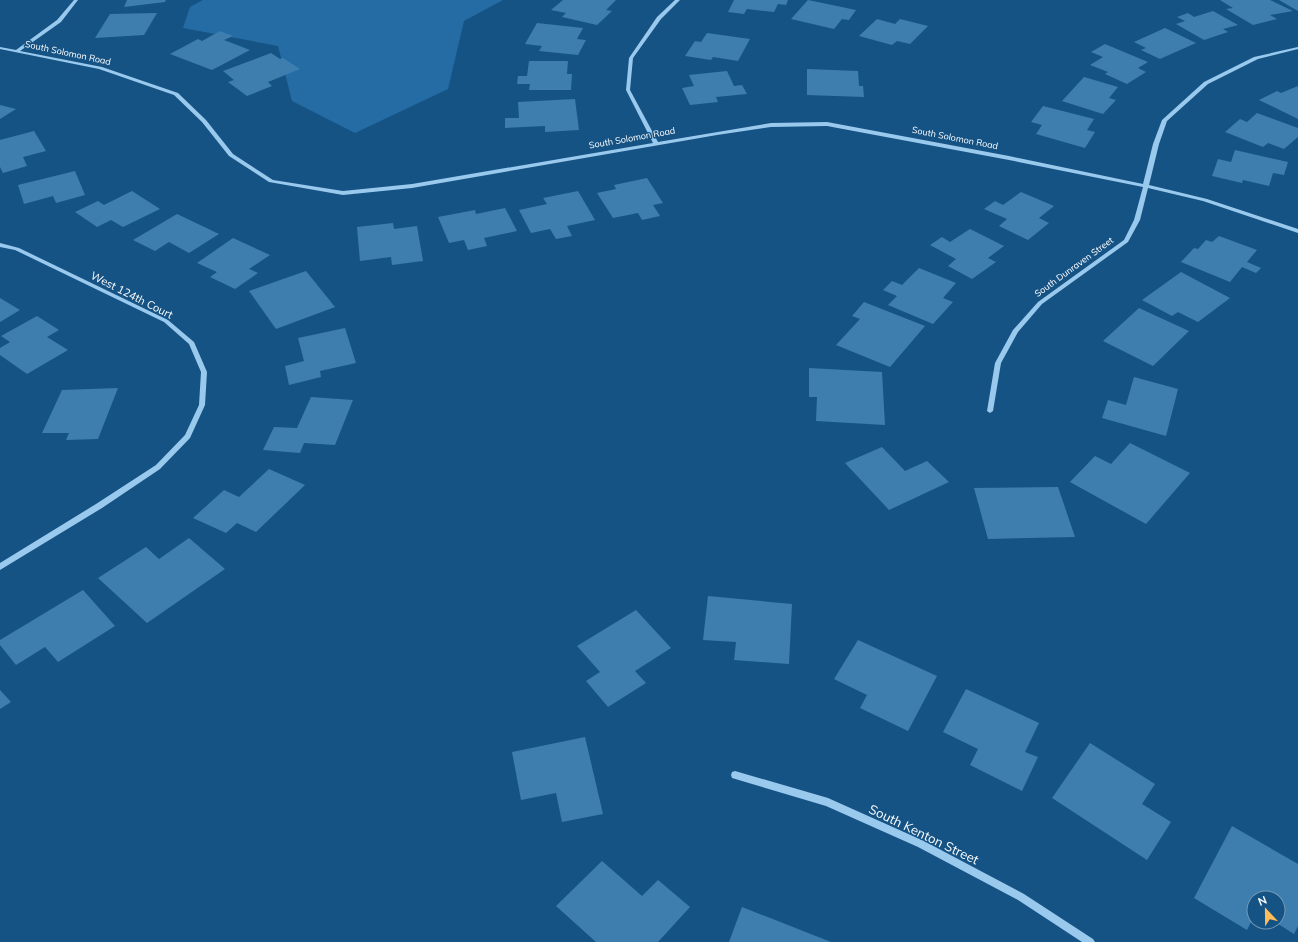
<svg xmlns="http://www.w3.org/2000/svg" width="1298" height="942" viewBox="0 0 1298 942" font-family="Mulish,sans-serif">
<rect width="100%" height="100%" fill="#165385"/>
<polygon fill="#246ca3" points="203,0 503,0 464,21 448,89 355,133 292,101 278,46 183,28 190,7"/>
<g fill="#3d7eaf">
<polygon points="127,0 166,0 165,2 124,7"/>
<polygon points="563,0 616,0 606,10 612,11 597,25 562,17 566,13 551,10"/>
<polygon points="734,0 788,0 786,5 778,4 774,12 747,9 744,14 728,12"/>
<polygon points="808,0 856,10 849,20 842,19 834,29 791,19"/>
<polygon points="1220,0 1270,0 1293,11 1270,15 1277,19 1253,25 1226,9 1233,8"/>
<polygon points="1279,0 1298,0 1298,11"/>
<polygon points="1213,11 1238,25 1223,29 1228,32 1204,40 1176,24 1185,21 1177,17 1188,13 1194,17"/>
<polygon points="157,13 144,35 95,38 110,14"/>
<polygon points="877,19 895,24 900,19 928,26 910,44 897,41 892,45 859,36"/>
<polygon points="537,23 583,28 577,39 586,40 578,55 539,51 542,46 525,44"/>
<polygon points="1165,28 1196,43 1160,59 1141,50 1146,48 1134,42"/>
<polygon points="220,31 233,36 224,40 250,50 212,70 170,54 198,39 202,41"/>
<polygon points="707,33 750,39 738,61 713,57 711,60 685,56 695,41 701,42"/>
<polygon points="1105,44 1148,62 1138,68 1146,72 1127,84 1105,74 1108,72 1090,65 1103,57 1091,52"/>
<polygon points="271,53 280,59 283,58 300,69 268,82 272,86 247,96 228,82 234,80 223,71"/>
<polygon points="529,61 568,61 567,74 572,74 571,90 529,90 530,84 517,84 518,76 527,76"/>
<polygon points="807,69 858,71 859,86 863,86 864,97 807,95"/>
<polygon points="727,71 734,86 742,85 747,94 716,97 718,102 690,105 682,88 694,86 689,75"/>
<polygon points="1084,77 1118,87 1109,98 1116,100 1103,114 1062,101"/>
<polygon points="1298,86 1298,119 1259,100 1277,91 1281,93"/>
<polygon points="575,99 579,130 545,132 545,126 505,128 505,118 519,118 518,102"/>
<polygon points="0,105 16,109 0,119"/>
<polygon points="1043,106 1094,119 1087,130 1095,132 1085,148 1036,134 1042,125 1031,122"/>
<polygon points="1257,113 1298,128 1298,137 1284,149 1268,143 1263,147 1225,132 1240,119 1247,122"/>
<polygon points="34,131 46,151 23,157 27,166 3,173 0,167 0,140"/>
<polygon points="1235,150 1288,162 1284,175 1273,173 1269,186 1243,180 1242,183 1212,176 1218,159 1231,162"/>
<polygon points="75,171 85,195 56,203 53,196 24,204 18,185"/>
<polygon points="647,178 663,203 653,205 660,216 642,220 638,213 613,218 597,193 616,189 614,185"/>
<polygon points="132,191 160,209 123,227 111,220 97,227 75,212 98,201 104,205"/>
<polygon points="578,191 595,220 567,226 572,236 556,239 550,229 531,233 519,210 547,204 543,198"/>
<polygon points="1021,192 1054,206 1039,218 1049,223 1028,240 999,226 1007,219 984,209 995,201 1003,205"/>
<polygon points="505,208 517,231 484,238 487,246 468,250 464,240 449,243 438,217 475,210 476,214"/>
<polygon points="177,214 219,234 189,253 169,242 155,251 133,240"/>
<polygon points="393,223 394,229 417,226 423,261 392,265 391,257 360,261 357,227"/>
<polygon points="970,229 1004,246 988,258 996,262 972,279 948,266 956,259 930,245 942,237 950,242"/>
<polygon points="1219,236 1257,250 1247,262 1261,268 1256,273 1242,267 1230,282 1181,262 1194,248 1198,249 1206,240 1212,242"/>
<polygon points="233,238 270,255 249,269 258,273 235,289 210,277 217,272 197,263"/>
<polygon points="919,268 956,283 943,298 953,302 933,324 888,305 897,296 883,290 892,281 902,285"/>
<polygon points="306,271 335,307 276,329 249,291"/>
<polygon points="1181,272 1230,298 1198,322 1178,312 1172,316 1142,300"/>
<polygon points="0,298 20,310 0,322"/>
<polygon points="864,302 925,326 890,367 836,345 860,319 852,316"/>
<polygon points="1139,308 1189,331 1153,366 1103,341"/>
<polygon points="37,316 59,330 47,337 68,350 27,374 0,355 0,348 10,342 1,336"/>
<polygon points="345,328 356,363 320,371 321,377 289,385 285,366 304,361 298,338"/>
<polygon points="809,368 882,372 885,425 816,421 817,397 809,397"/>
<polygon points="1134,377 1178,389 1166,436 1102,418 1108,400 1126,405"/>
<polygon points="118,388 98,439 66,440 69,433 42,433 62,390"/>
<polygon points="311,397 353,400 335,445 304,443 300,453 263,450 274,427 297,428"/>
<polygon points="1130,443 1190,473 1146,524 1070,482 1095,456 1111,464"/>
<polygon points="882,447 905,471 927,461 949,482 889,510 845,463"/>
<polygon points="269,469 305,485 256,532 237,523 226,533 193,518 224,490 239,497"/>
<polygon points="1058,487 1075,537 988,539 974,488"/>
<polygon points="189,538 225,569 147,623 98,578 146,547 159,559"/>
<polygon points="83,590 115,626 58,662 45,647 16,665 0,645 0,640"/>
<polygon points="708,596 792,604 789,664 734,660 736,642 703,640"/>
<polygon points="636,610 671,648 635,671 646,683 608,707 586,681 600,672 577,646"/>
<polygon points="858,640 937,676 908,731 860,708 867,695 834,679"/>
<polygon points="966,689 1039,723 1025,752 1038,757 1022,791 970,765 978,749 943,732"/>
<polygon points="0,690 11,702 0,709"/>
<polygon points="585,737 603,814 562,822 556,793 521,800 512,752"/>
<polygon points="1090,743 1155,784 1142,804 1171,822 1147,860 1052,798"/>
<polygon points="1232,826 1298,864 1298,926 1294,934 1275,922 1278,922 1278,898 1254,898 1254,916 1247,930 1194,898"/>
<polygon points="602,861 642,896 658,880 690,907 658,942 596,942 556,906"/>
<polygon points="742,907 831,942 729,942"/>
</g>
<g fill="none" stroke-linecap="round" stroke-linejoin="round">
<g fill="#9ac9ee" fill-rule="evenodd">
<polygon points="74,0 78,0 61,22 20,51 102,67 178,93 206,120 233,154 273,180 343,191 412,184 653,143 626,90 629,58 657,17 675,0 680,0 661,19 633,58 630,90 658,142 771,123 827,122 1009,156 1143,184 1153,144 1162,120 1204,82 1254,57 1298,47 1298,49 1258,59 1208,84 1167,121 1159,144 1149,185 1207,199 1298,229 1298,233 1203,201 1148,188 1140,220 1128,242 1042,304 1018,332 1001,363 993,411 990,413 987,411 995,363 1013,330 1038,302 1124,240 1134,220 1143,187 1009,160 827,126 771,127 717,135 412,188 343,195 269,182 229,156 202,122 174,95 99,69 0,49 0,47 16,50 57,20"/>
<polygon points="0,243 19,248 168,320 194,342 207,372 205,405 190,438 160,469 102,508 0,570 0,563 96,504 156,465 185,435 199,405 201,372 189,344 164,322 15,250 0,247"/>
<polygon points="735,771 828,798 924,841 1024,894 1093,939 1095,942 1082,942 1018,900 918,847 826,806 732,778 731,775 732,772"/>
</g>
</g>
<g text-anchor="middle" stroke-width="3" stroke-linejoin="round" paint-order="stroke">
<g font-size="9" fill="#fff" stroke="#165385">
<text transform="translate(68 53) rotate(12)" y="3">South Solomon Road</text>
<text transform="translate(632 138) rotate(-10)" y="3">South Solomon Road</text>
<text transform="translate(955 138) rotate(11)" y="3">South Solomon Road</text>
<text transform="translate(1074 267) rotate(-36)" y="3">South Dunraven Street</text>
</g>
<g font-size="11" fill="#fff" stroke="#165385">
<text transform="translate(132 295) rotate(27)" y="4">West 124th Court</text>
</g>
<g font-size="13" fill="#fff" stroke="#165385">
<text transform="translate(924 834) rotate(26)" y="5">South Kenton Street</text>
</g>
</g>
<g transform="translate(1266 910) rotate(338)"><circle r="19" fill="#165385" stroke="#7398b6"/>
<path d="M0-3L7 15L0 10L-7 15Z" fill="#ffbc57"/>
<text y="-6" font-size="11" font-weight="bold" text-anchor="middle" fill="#ffffff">N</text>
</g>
</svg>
